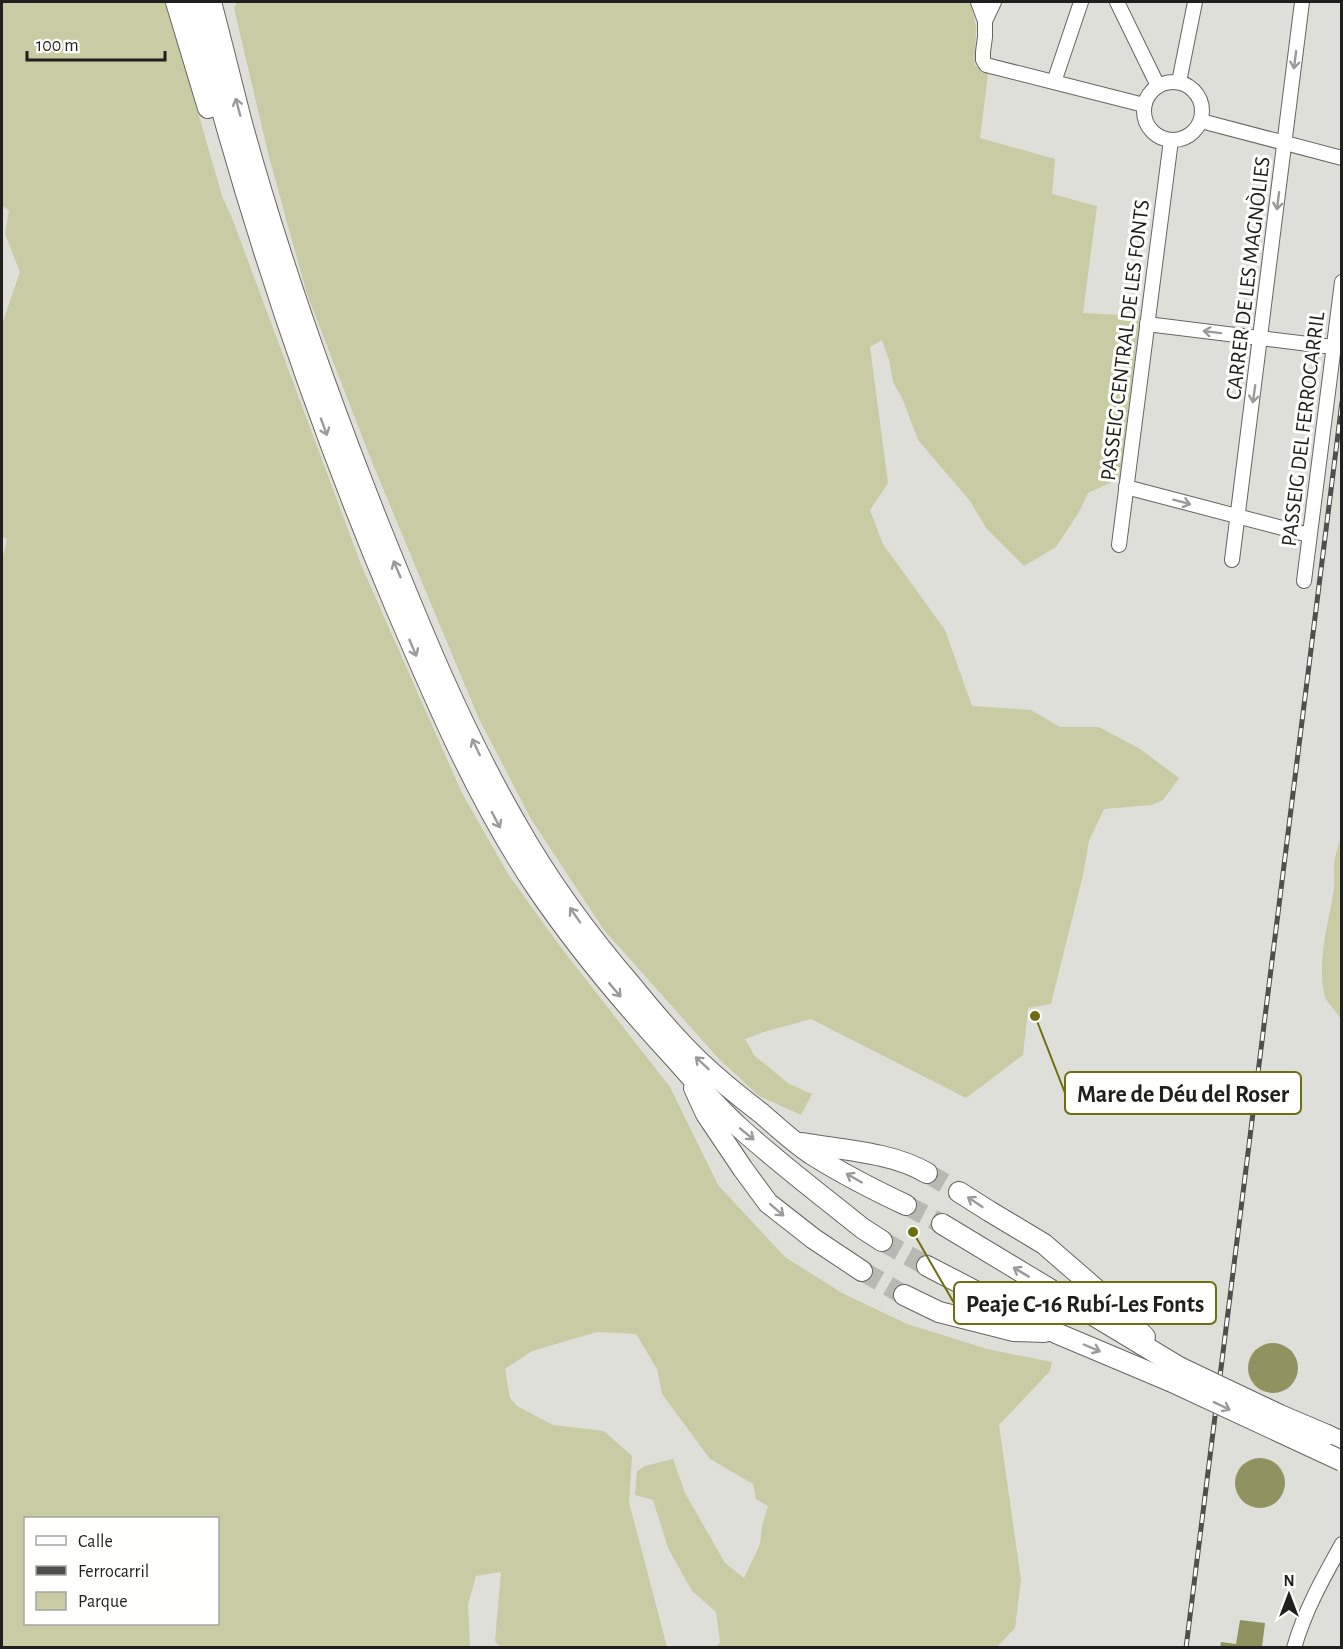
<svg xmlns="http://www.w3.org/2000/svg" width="1343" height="1649" viewBox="0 0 1343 1649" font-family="'Alegreya Sans',sans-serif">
<rect width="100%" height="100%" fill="#dfdfd9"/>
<g fill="#c8cba3" fill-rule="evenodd">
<path d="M2 2H164L173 26 222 196 232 218 362 567 462 793 508 874 559 945 670 1087 718 1185 785 1257 842 1293 907 1324 987 1349 1052 1362 1050 1371 999 1425 1021 1580 1015 1628 997 1647H716L720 1642 716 1612 692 1591 668 1548 653 1500 635 1495 637 1471 645 1466 673 1459 685 1493 725 1563 744 1578 760 1544 762 1526 768 1506 756 1499 753 1484 710 1459 662 1394 657 1369 636 1334 597 1332 532 1351 505 1369 510 1398 517 1406 553 1425 604 1431 632 1456 629 1502 667 1647H500L495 1641 501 1572 476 1576 468 1605 470 1647H2V560L7 539 2 537V324L20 272 5 234 9 210 2 206ZM26 1518H218V1624H26Z"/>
<polygon points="237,2 971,2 976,27 975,65 988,74 980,138 1055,159 1052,194 1097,206 1083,313 1140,316 1120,478 1088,493 1079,512 1056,547 1024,566 986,528 970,501 918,440 903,400 893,382 889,360 882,340 870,347 888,483 870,510 883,544 945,630 972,706 1031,710 1060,727 1099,727 1140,749 1179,778 1163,800 1152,805 1104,809 1089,841 1083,875 1051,1004 1028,1008 1023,1055 966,1098 811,1019 767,1031 745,1039 755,1056 789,1084 812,1094 801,1115 759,1096 719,1059 604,930 531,819 479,719 372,462 307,294 269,157 234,8"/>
<path d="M1341 838 1342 1020H1341C1337 1010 1326 1004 1324 993 1317 957 1329 923 1334 888 1335 882 1334 876 1334 870 1334 859 1337 848 1341 838Z"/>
</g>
<g fill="#909260">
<circle cx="1273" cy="1368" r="25"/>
<circle cx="1260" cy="1483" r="25"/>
<polygon points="1240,1620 1265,1623 1262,1647 1220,1647 1221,1642 1236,1644"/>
</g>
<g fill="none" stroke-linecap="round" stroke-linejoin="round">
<g stroke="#b9b9b3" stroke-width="20" stroke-dasharray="20 10" stroke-linecap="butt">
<polyline points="927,1173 959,1192"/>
<polyline points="906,1205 942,1224"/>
<polyline points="882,1241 927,1266"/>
<polyline points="862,1271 904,1295"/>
</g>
<g stroke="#666661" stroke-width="16">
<g id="minor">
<polyline points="978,2 985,21"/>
<polyline points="994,2 985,21 985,37 983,52 983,60 986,65 1144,105"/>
<polyline points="1117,2 1158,86"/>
<circle cx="1173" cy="111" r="29"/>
<polyline points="1054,82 1081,2"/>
<polyline points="1179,82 1195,2"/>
<polyline points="1201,121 1342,158"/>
<polyline points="1147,324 1333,347"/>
<polyline points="1126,487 1309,535"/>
<polyline points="1119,545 1171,140"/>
<polyline points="1232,560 1302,2"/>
<polyline points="1304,581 1342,282"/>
<path d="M1294 1648C1305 1610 1323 1578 1342 1544"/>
</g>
</g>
<g stroke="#666661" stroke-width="22">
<g id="highway">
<polyline points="176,2 208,108"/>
<path d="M193 2C245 208 312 410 395 606 436 702 478 801 536 887 578 949 626 1006 676 1060 696 1083 717 1107 740 1128 779 1163 821 1195 862 1228L882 1241"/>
<path d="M211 2C222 43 232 85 243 127 280 261 327 393 378 522 419 624 461 728 516 823 549 882 589 936 633 987 654 1013 676 1039 700 1062 719 1080 740 1097 761 1113 777 1127 793 1142 811 1154 841 1173 874 1190 906 1205"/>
<polyline points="694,1088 706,1114 743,1169 768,1203 814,1239 862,1271"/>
<path d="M802 1143C842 1150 891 1152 927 1173"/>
<polyline points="959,1192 989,1211 1044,1244 1097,1290 1145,1337"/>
<polyline points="942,1224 1179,1367"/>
<polyline points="927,1266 1056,1333 1170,1381"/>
<polyline points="904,1295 939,1312 1014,1331 1045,1332"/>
<polyline points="1327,1435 1342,1442"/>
</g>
</g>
<use href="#minor" stroke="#fff" stroke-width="14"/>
<use href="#highway" stroke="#fff" stroke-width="20"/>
<g stroke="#4f4f4c" stroke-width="5">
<polyline id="rail" points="1186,1648 1342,402"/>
</g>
<use href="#rail" stroke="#fffffe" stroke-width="3" stroke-dasharray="9" stroke-linecap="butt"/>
<g stroke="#666661" stroke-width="22" stroke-linecap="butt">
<g id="highway-bridge">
<polyline points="1179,1367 1280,1415 1327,1435"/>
<polyline points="1170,1381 1342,1461"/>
</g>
</g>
<use href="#highway-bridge" stroke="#fff" stroke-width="20"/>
</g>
<defs><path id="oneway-shaft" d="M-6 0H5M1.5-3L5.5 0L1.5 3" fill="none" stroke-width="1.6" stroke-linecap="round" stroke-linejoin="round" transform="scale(1.5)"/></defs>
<g stroke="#9a9a99">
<use href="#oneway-shaft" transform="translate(1295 60) rotate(97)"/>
<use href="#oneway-shaft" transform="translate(238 107) rotate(-105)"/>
<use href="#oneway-shaft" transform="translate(1278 201) rotate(97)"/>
<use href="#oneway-shaft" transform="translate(1212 332) rotate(-173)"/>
<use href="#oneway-shaft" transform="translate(1254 394) rotate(98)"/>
<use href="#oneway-shaft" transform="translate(324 427) rotate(70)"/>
<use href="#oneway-shaft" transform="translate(1182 502) rotate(15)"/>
<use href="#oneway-shaft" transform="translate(397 569) rotate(-113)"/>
<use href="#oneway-shaft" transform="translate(413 648) rotate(67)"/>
<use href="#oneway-shaft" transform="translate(476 747) rotate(-115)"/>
<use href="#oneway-shaft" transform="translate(496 820) rotate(62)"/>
<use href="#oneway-shaft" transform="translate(575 915) rotate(-125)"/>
<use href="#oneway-shaft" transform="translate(615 990) rotate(50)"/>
<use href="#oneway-shaft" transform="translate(702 1063) rotate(-137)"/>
<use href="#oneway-shaft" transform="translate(747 1134) rotate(39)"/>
<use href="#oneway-shaft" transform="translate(854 1178) rotate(-150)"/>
<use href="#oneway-shaft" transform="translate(975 1202) rotate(-146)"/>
<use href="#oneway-shaft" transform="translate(777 1210) rotate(41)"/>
<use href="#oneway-shaft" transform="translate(1021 1272) rotate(-149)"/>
<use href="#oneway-shaft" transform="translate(1092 1348) rotate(23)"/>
<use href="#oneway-shaft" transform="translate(1222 1406) rotate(26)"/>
</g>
<g text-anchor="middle" stroke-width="6" stroke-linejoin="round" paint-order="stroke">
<g font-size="22" fill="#1f1f1d" stroke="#fffffe">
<text transform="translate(1247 278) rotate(-83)" y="8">CARRER DE LES MAGNÒLIES</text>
<text transform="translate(1124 340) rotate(-83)" y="8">PASSEIG CENTRAL DE LES FONTS</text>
<text transform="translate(1302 429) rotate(-83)" y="8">PASSEIG DEL FERROCARRIL</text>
</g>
</g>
<path fill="none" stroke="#6d6e11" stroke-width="2" d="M1035 1016L1065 1093M913 1232L954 1303"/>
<g fill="#6d6e11" stroke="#fffffe" stroke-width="2">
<circle cx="1035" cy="1016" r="6"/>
<circle cx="913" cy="1232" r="6"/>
</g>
<g fill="#fffffe" stroke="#6d6e11" stroke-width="2">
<rect x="1065" y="1072" width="236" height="42" rx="6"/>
<rect x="954" y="1282" width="262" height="42" rx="6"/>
</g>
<g font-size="24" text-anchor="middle" font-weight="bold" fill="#1f1f1d">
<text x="1183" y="1102">Mare de Déu del Roser</text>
<text x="1085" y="1312">Peaje C-16 Rubí-Les Fonts</text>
</g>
<rect width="1343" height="1649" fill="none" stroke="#1f1f1d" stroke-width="6"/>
<rect x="24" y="1517" width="195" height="108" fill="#fffffe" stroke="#a5a5a4" stroke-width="1.5"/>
<rect x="36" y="1536" width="30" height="9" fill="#ffffff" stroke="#a5a5a4" stroke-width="1.5"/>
<text x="78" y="1547" font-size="18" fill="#1f1f1d">Calle</text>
<rect x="36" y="1566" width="30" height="9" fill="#4f4f4c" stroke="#a5a5a4" stroke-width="1.5"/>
<text x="78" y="1577" font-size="18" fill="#1f1f1d">Ferrocarril</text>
<rect x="36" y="1592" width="30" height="18" fill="#c8cba3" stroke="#a5a5a4" stroke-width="1.5"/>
<text x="78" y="1607" font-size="18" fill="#1f1f1d">Parque</text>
<g transform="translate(1289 1595)" stroke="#fffffe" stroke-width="4.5" paint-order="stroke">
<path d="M0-4.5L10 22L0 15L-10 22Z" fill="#1f1f1d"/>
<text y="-9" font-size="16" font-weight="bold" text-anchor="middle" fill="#1f1f1d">N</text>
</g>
<path d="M27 51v9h138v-9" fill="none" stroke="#1f1f1d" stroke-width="3"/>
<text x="36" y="51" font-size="18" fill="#1f1f1d" stroke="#fffffe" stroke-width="4.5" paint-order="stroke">100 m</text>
</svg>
